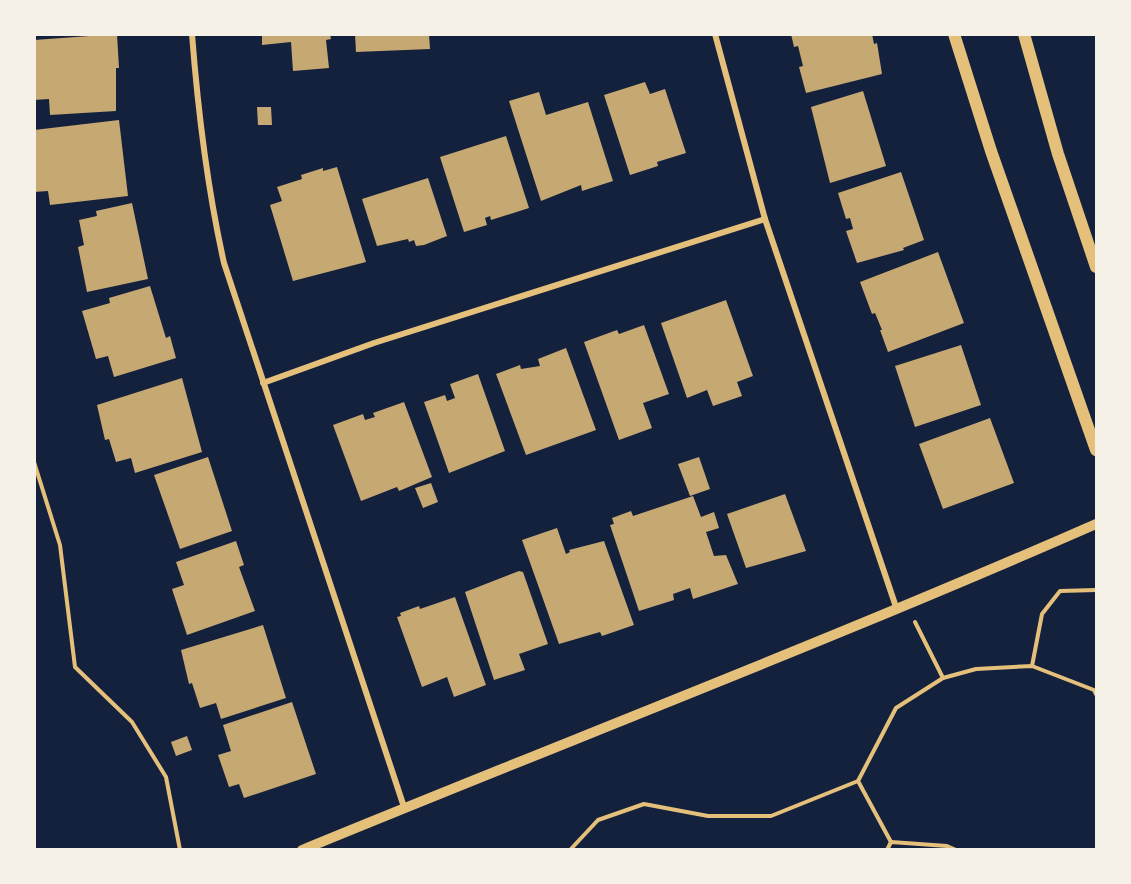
<svg xmlns="http://www.w3.org/2000/svg" width="1131" height="884" viewBox="0 0 1131 884" font-family="'Nunito Sans',sans-serif">
<rect width="100%" height="100%" fill="#14213d"/>
<g fill="#c6a872">
<polygon points="117,34 119,68 116,68 116,111 50,115 49,99 34,100 34,40"/>
<polygon points="262,34 330,34 331,39 326,40 329,68 293,71 291,42 262,45"/>
<polygon points="355,34 429,34 430,49 356,52"/>
<polygon points="791,34 872,34 874,44 877,43 882,74 806,93 799,67 803,66 798,46 794,47"/>
<polygon points="645,82 650,94 665,89 686,153 657,162 658,166 630,175 604,95"/>
<polygon points="863,91 886,166 830,183 811,107"/>
<polygon points="539,92 546,115 588,102 613,181 582,191 581,185 541,201 509,101"/>
<polygon points="257,107 271,107 272,125 258,125"/>
<polygon points="119,120 128,196 50,205 48,191 34,192 34,130"/>
<polygon points="506,136 529,208 491,220 490,216 485,218 487,225 464,232 440,157"/>
<polygon points="337,167 366,262 293,281 270,205 282,201 277,187 302,179 301,175 323,168 323,171"/>
<polygon points="901,172 924,240 903,248 904,250 857,263 846,231 853,229 850,218 846,219 838,193"/>
<polygon points="428,178 447,236 424,245 416,246 414,240 409,242 408,239 377,246 362,199"/>
<polygon points="132,203 148,279 87,292 78,247 84,245 79,220 97,216 96,211"/>
<polygon points="938,252 964,323 888,352 880,330 882,330 875,313 872,314 860,282"/>
<polygon points="150,286 166,338 170,336 176,358 114,377 108,356 96,359 82,311 110,303 109,298"/>
<polygon points="726,300 753,376 737,382 742,396 713,406 707,390 687,398 661,323"/>
<polygon points="644,325 669,394 643,403 652,428 619,440 584,342 617,330 619,334"/>
<polygon points="961,345 981,405 915,427 895,366"/>
<polygon points="566,348 596,430 526,455 496,374 520,365 521,369 540,366 538,359"/>
<polygon points="478,374 505,451 449,473 424,402 445,395 447,401 455,398 450,384"/>
<polygon points="182,378 202,452 135,473 131,458 116,462 109,439 105,440 97,405"/>
<polygon points="404,402 432,477 399,491 397,487 361,501 333,425 363,414 365,420 375,417 373,413"/>
<polygon points="990,418 1014,483 943,509 919,444"/>
<polygon points="208,457 232,531 180,549 154,475"/>
<polygon points="699,457 710,489 690,496 678,464"/>
<polygon points="431,483 438,502 423,508 415,488"/>
<polygon points="785,494 806,551 746,568 727,514"/>
<polygon points="693,496 701,517 714,512 719,528 706,532 714,556 726,555 738,584 693,599 690,588 673,594 674,600 639,611 610,525 614,524 612,518 631,511 633,516"/>
<polygon points="557,528 566,554 570,552 569,550 604,541 634,625 602,636 600,632 559,644 522,540"/>
<polygon points="236,541 244,565 239,567 255,611 187,635 172,589 184,585 176,562"/>
<polygon points="519,571 523,572 548,644 519,654 525,670 494,680 465,592"/>
<polygon points="455,597 486,685 454,697 447,677 422,687 397,617 401,616 400,613 419,606 420,609"/>
<polygon points="263,625 286,698 221,719 216,703 200,708 192,683 189,684 181,650"/>
<polygon points="292,702 316,774 244,798 239,784 229,787 218,755 231,751 223,725"/>
<polygon points="187,736 192,750 176,756 171,742"/>
</g>
<g fill="none" stroke-linecap="round" stroke-linejoin="round">
<g stroke="#e5c07b" stroke-width="4">
<polyline points="34,462 60,545 75,667 132,722 166,777 180,850"/>
<polyline points="915,622 943,678"/>
<polyline points="1032,666 1042,614 1060,591 1096,590"/>
<polyline points="858,781 891,842"/>
<polyline points="570,850 598,820 644,804 708,816 771,816 858,781 896,708 943,678 976,669 1032,666 1094,690 1096,694"/>
<polyline points="887,850 891,842 947,846 956,850"/>
</g>
<g stroke="#e5c07b" stroke-width="6">
<path d="M192 34C198 112 207 187 224 263L404 807"/>
<polyline points="715,34 765,219 897,610"/>
<polyline points="263,383 374,343 765,219"/>
</g>
<path stroke="#e5c07b" stroke-width="10" d="M302 850C567 741 834 639 1096 524"/>
<g stroke="#e5c07b" stroke-width="12">
<polyline points="954,34 991,151 1096,450"/>
<polyline points="1024,34 1058,154 1096,267"/>
</g>
</g>
<rect width="1131" height="884" fill="none" stroke="#f6f1e7" stroke-width="72"/>
</svg>
